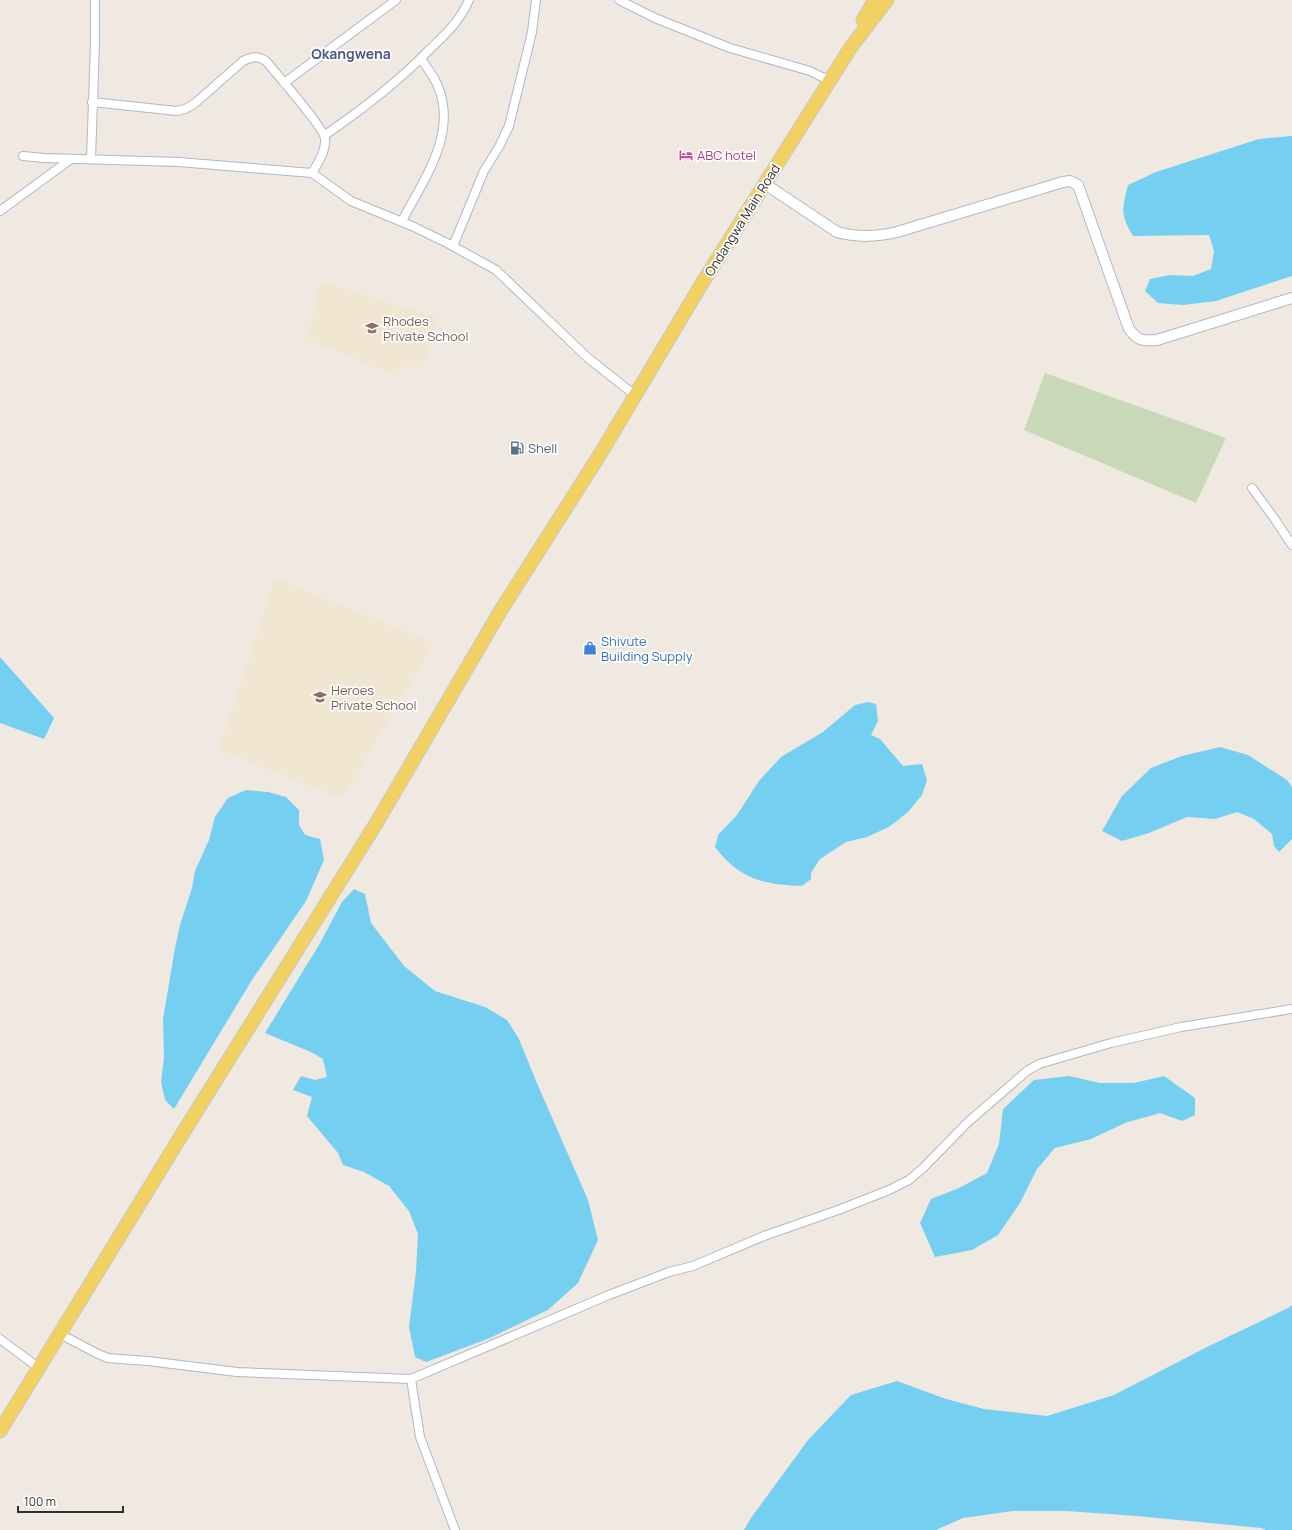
<svg xmlns="http://www.w3.org/2000/svg" width="1292" height="1530" viewBox="0 0 1292 1530" font-family="Manrope,sans-serif">
<rect width="100%" height="100%" fill="#efe9e1"/>
<g fill="#f0e6d1">
<polygon points="321,281 438,318 421,370 404,364 399,377 307,339"/>
<polygon points="275,578 435,643 342,799 219,750"/>
</g>
<polygon fill="#c8d9b8" points="1045,373 1226,438 1196,503 1024,430"/>
<g fill="#75cff0">
<path d="M1292 136V276L1216 301 1183 305 1158 303 1145 291 1150 279 1170 275 1193 276 1211 269 1214 251 1209 235 1133 236C1120 214 1122 209 1128 185L1156 172 1259 139Z"/>
<polygon points="0,657 54,718 44,739 0,723"/>
<path d="M868 702 876 704 878 721 871 735 880 739 903 766 922 764 927 780 922 795 908 812 889 827 867 837 846 842 820 859 811 873V879L802 886C764 885 739 879 715 847L718 835 737 815 759 781 781 757 823 732 855 705Z"/>
<polygon points="1220,747 1248,755 1287,780 1292,787 1292,839 1279,852 1274,846 1272,834 1254,819 1237,812 1215,819 1187,817 1149,833 1122,841 1102,831 1122,796 1151,768 1182,756"/>
<polygon points="246,790 268,792 286,797 299,810 299,825 305,835 320,839 324,860 306,901 252,980 174,1109 165,1100 161,1082 164,1057 163,1019 175,948 180,925 192,888 195,871 209,840 215,817 228,798"/>
<polygon points="354,889 365,894 371,923 404,966 435,991 485,1007 507,1020 519,1039 536,1081 588,1200 598,1240 578,1283 548,1310 490,1338 426,1362 415,1357 409,1327 416,1272 418,1234 409,1211 389,1186 364,1172 343,1165 338,1153 307,1116 312,1097 293,1090 301,1076 315,1080 327,1077 323,1059 313,1053 265,1033 319,945 342,902"/>
<polygon points="1069,1076 1100,1083 1134,1083 1164,1076 1195,1098 1195,1115 1182,1121 1160,1113 1125,1123 1091,1139 1055,1148 1037,1169 1020,1203 998,1235 972,1250 935,1257 920,1223 931,1199 959,1188 987,1173 999,1144 1003,1109 1034,1080"/>
<polygon points="1292,1305 1292,1530 1266,1530 1261,1528 1137,1516 1067,1511 1013,1511 963,1518 936,1530 744,1530 751,1518 808,1440 851,1395 897,1381 946,1399 984,1409 1047,1416 1114,1395 1207,1347 1288,1308"/>
</g>
<g fill="none" stroke-linecap="round" stroke-linejoin="round">
<g stroke="#b4b7c1" stroke-width="10">
<g id="minor">
<polyline points="619,0 655,18 730,48 810,71 830,81"/>
<polyline points="284,83 396,0"/>
<path d="M92 102 177 111 185 109 194 104 243 61C251 57 258 55 266 61 275 72 325 129 325 139 326 151 318 163 312 173"/>
<path d="M325 135C363 109 397 83 429 50 445 35 460 21 469 0"/>
<polyline points="23,156 44,158 179,162 312,173 351,201 412,226 449,244 496,270 588,358 636,396"/>
<polyline points="91,159 95,43 95,0"/>
<polyline points="0,211 71,159"/>
<path d="M402 221C424 179 460 131 436 82 432 74 426 66 421 59"/>
<polyline points="453,246 484,171 500,145 509,126 532,32 536,0"/>
<polyline points="1252,488 1274,518 1292,545"/>
<polyline points="60,1334 98,1354 108,1358 120,1359 148,1361 237,1372 411,1379 609,1295 669,1272 693,1266 764,1236 841,1209 889,1190 909,1180 923,1168 968,1122 1027,1071 1039,1064 1111,1043 1181,1027 1292,1009"/>
<polyline points="0,1339 39,1368"/>
<polyline points="411,1379 420,1437 455,1530"/>
</g>
</g>
<g stroke="#b4b7c1" stroke-width="12">
<path id="tertiary" d="M765 184 837 232C858 238 876 237 897 232L1063 182 1070 181 1078 185 1129 329C1138 341 1142 341 1157 340L1292 298"/>
</g>
<g stroke="#c9c9c9" stroke-width="15">
<g id="primary">
<polyline points="863,20 875,0"/>
<polyline points="0,1431 186,1128 377,822 501,610 599,456 701,285 851,47 887,0"/>
</g>
</g>
<use href="#minor" stroke="#fff" stroke-width="8"/>
<use href="#tertiary" stroke="#fff" stroke-width="10"/>
<use href="#primary" stroke="#f2d163" stroke-width="13"/>
</g>
<defs>
<g id="hotel-bare" transform="scale(1.08)"><path d="M-6-4.5h1.5V1H6V5H4.5V3h-9V5H-6ZM-4 0a1.8 1.8 0 1 1 3.6 0ZM.5 0V-2.5h3Q6-2.5 6 0Z" fill="#d1479c" stroke="#fff" stroke-width="2.5" paint-order="stroke"/></g>
<g id="school-bare" transform="scale(1.08)"><path d="M0-5L7-2L0 1L-7-2ZM-4 1L0 2.5L4 1V4Q0 6-4 4Z" fill="#8d6e63" stroke="#fff" stroke-width="2.5" paint-order="stroke"/></g>
<g id="fuel-bare" transform="scale(1.08)"><path d="M-5.5-6h7V0h2V4h1.3V-2.5L3-4.5l.8-.8L6-3V5H2.5V1h-1V6h-7ZM-4.2-4.7v3.2H.2V-4.7Z" fill="#5c6f8a" stroke="#fff" stroke-width="2.5" paint-order="stroke"/></g>
<g id="shop-bare" transform="scale(1.08)"><path d="M-5-2.5h2.3a2.7 3.5 0 0 1 5.4 0H5L5.5 6h-11ZM-1.5-2.5h3a1.5 2.3 0 0 0-3 0Z" fill="#3f7fe0" stroke="#fff" stroke-width="2.5" paint-order="stroke"/></g>
</defs>
<g fill-rule="evenodd">
<use href="#hotel-bare" x="686" y="155"/>
<use href="#school-bare" x="372" y="328"/>
<use href="#fuel-bare" x="517" y="448"/>
<use href="#shop-bare" x="590" y="648"/>
<use href="#school-bare" x="320" y="697"/>
</g>
<g text-anchor="middle" stroke-width="3.5" stroke-linejoin="round" paint-order="stroke">
<g font-size="13" fill="#b23c85" stroke="#fff" text-anchor="start">
<text x="697" y="160">ABC hotel</text>
</g>
<g font-size="13" fill="#2e2e2e" stroke="#fff">
<text transform="translate(742 220) rotate(-58)" y="5">Ondangwa Main Road</text>
</g>
<g font-size="13" fill="#785e54" stroke="#fff" text-anchor="start">
<text x="383" y="326">Rhodes<tspan x="383" dy="15">Private School</tspan></text>
<text x="331" y="695">Heroes<tspan x="331" dy="15">Private School</tspan></text>
</g>
<g font-size="13" fill="#4e5e75" stroke="#fff" text-anchor="start">
<text x="528" y="453">Shell</text>
</g>
<g font-size="13" fill="#366cbe" stroke="#fff" text-anchor="start">
<text x="601" y="646">Shivute<tspan x="601" dy="15">Building Supply</tspan></text>
</g>
<g font-size="14" font-weight="bold" fill="#4d5680" stroke="#fff">
<text x="351" y="59">Okangwena</text>
</g>
</g>
<path d="M18 1506v6h105v-6" fill="none" stroke="#2e2e2e" stroke-width="2"/>
<text x="24" y="1506" font-size="12" fill="#2e2e2e" stroke="#ffffff" stroke-width="3" paint-order="stroke">100 m</text>
</svg>
